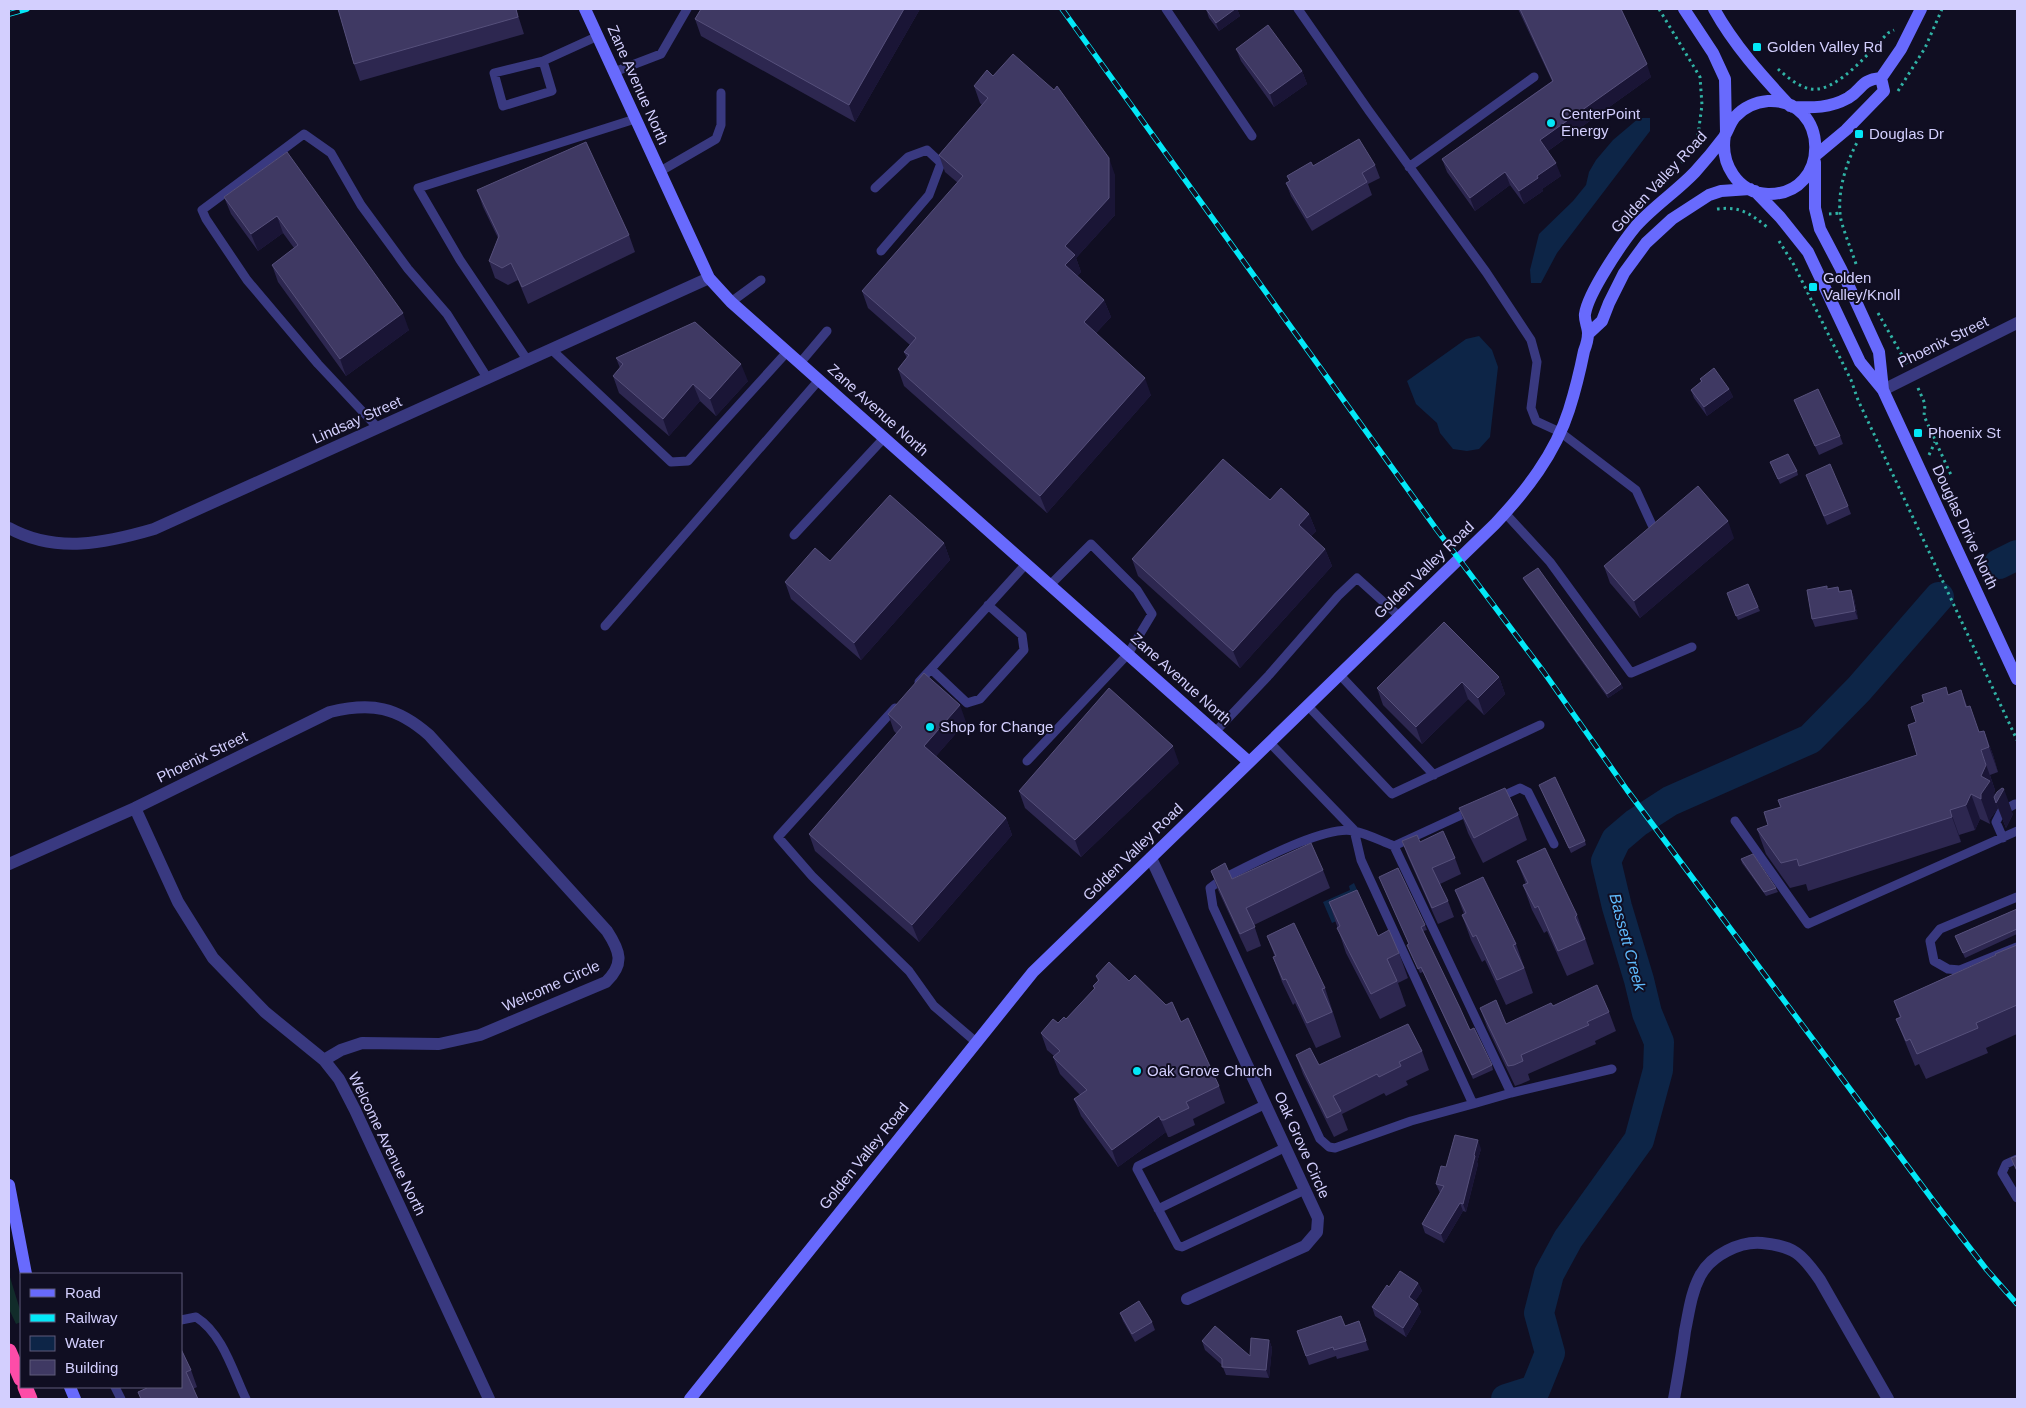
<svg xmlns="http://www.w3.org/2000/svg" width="2026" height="1408" font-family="Helvetica,sans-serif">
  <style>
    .green { fill: #112c2a }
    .water { fill: #0d2547 }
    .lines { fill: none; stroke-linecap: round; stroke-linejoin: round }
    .river { stroke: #0d2547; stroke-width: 30 }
    .path { stroke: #30b2a5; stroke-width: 3; stroke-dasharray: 2.5 4; stroke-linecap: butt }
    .lane { stroke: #393980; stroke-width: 9 }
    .street { stroke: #393980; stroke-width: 12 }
    .secondary { stroke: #686afd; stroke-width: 12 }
    .highway { stroke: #fd4ca8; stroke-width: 15 }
    .rail-casing { stroke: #03e8f7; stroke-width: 5.5 }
    .rail { stroke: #100e22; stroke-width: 4; stroke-dasharray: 11; stroke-linecap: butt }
    .wall { fill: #2d2750 }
    .shaded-wall { fill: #1a1536 }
    .building { fill: #3f3963; stroke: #56507b }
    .poi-dot { fill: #03e8f7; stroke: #100e22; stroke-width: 2 }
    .labels { text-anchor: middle; stroke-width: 4; stroke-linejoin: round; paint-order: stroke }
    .poi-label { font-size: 15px; fill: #d3cffe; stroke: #100e22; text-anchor: start }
    .street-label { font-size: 15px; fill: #d3cffe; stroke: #100e22 }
    .water-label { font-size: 16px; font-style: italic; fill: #5fbafd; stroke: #100e22 }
  </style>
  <rect width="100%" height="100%" fill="#100e22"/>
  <path class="green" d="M9,1274l12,39v9l-5,2 -7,-15z"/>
  <path class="water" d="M1639,118h11v13l-93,122 -16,30h-10l-1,-13 9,-36 34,-33 13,-16 3,-13 7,-12 17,-20z
    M1479,336l13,14 6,17 -8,70 -11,12 -12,2 -14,-2 -13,-16 -3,-10 -21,-19 -9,-23 59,-42z
    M1354,883l11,25 -33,15 -9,-21 27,-12 -1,-4z"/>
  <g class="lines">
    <path class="river" d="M1999,564l18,-9
      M1506,1399l29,-9 15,-37 -11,-40 10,-39 19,-35 71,-99 19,-70 1,-28 -12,-29 -8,-33 -22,-73 -11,-46 10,-21 20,-17 34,-22 140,-62 49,-50 80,-92"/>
    <path class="path" d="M1659,9l41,68 2,28 -4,30 -9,16 -8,9 4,4
      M1778,69c9,8 21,18 33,20 26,4 60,-39 77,-56l6,-3
      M1898,91l27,-43 17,-39
      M1717,209c22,-3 33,4 50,18
      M1829,214l12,-1
      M1779,241l15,24 57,115 7,20 159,340
      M1856,264c-5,-15 -11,-29 -15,-44 -5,-25 5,-58 17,-79
      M1878,313l29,51
      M1918,388l7,16 -1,12 27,59
      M1929,455l6,-13"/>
    <path class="lane" d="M1166,9l86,127
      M1298,9l71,102 117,161 45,68 6,22 -6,46 5,13 24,11 76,58 16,35
      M543,61l-49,12 9,33 49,-15 -9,-30 55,-25
      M614,72l47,-18 26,-45
      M1409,167l125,-90
      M659,172l57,-33 5,-14v-32
      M875,188l33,-31 19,-7 14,13 -12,32 -48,56
      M731,302l30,-22
      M552,350l119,112 17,-1 99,-109
      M528,361l-68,-101 -42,-72 217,-69
      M800,363l27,-32
      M378,428l-60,-64 -71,-84 -41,-61 -4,-9 102,-76 27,19 30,52 47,64 39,45 41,65
      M1505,513l45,49 81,111 61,-26
      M794,535l90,-97
      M605,626l214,-246
      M931,669l36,34 13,-4 44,-49 -2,-15 -34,-30
      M1339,674l95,101
      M919,682l107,-118
      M1307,705l85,89 148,-69
      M895,708l-117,129 34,39 97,95 25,35 42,36
      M1215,732l54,-57 69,-79 19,-18 42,38
      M1269,742l85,88 7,30 112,244 38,-11 -117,-247c-13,-5 -26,-12 -40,-15 -28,-7 -103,34 -132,48l-12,9 3,19 107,232 9,8 6,1 76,-27 62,-17
      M1027,761l101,-107 24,-40 -15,-24 -46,-46 -41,41
      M1498,798l22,-10 8,4 26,52
      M1735,821l73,103 209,-93
      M2003,838l-7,-16 5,-10 14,-8h2
      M1394,846l76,-35
      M2017,897l-77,32 -10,12 4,20 14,8 12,1 57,-23
      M1511,1093l101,-24
      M1266,1104l-128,62 -1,3 41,77 4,1 123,-57
      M2017,1159l-11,5 -4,9 15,25
      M1158,1209l128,-62
      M181,1320l15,-3c27,17 37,55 50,82
      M115,1387l6,12"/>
    <path class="street" d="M1883,390l134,-67
      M9,528c47,26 97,15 145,1l555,-251
      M135,808l43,94 35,56 52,54 59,48 15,19 16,31 134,289
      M1151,858l167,360 -1,14 -12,14 -118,53
      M9,864l126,-56 195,-96c42,-10 67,-5 99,23l178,196c13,20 18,33 -1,51l-126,53 -41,9 -77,-1 -21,7 -17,10
      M1674,1399c4,-22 8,-45 11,-68 4,-19 6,-38 15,-55 11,-21 40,-35 62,-33 32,3 40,11 58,37l68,119"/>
    <path class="secondary" d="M585,9l124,269 22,24 518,460
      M1684,9l29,44 12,26 1,53
      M1714,9c20,36 47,66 76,97
      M1793,107c20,1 37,1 55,-9 15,-9 12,-18 33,-20
      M1816,155l30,-25 38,-39 -3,-13 20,-29 20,-40
      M1815,162v46l5,21 21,40 38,83 4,38
      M1755,191l25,26 28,35 52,110 23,28 134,289
      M1588,334l14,-13 7,-18 15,-30 22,-30 26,-24 37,-24 12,-4 29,-2
      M9,1185l17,89
      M70,1387l5,12
      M690,1399l343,-427 462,-448c31,-33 60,-70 74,-114 6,-19 11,-39 15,-59 2,-5 4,-12 4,-18 0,-6 -4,-13 -3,-19 3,-21 37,-71 51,-88 18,-20 41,-35 59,-54 10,-11 20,-23 29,-35 4,-6 6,-14 11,-20 9,-10 21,-15 33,-16 62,-3 64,94 0,93 -31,-1 -48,-31 -43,-59"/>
    <path class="highway" d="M9,1351l12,28
      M25,1387l5,12"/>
    <defs>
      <path id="rail" d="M1062,9l375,521 106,141 84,119 308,413 52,67 30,34
        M9,14l18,-5"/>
    </defs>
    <use href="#rail" class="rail-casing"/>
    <use href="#rail" class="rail"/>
  </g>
  <path class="wall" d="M338,9h178l8,25 -164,47 -6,-17z
    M701,9h219l-65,113 -154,-86 -6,-17z
    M1206,9h31l3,7 -21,15 -10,-13z
    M1518,9h103l30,68 -103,74 13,25 -19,13 1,2 -19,13 -14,-19 -35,26 -28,-39 -5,-13 110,-78z
    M1236,49l66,22 5,13 -33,23 -33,-46z
    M993,76l122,99v40l-39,43 5,14 -4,4 27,24 7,17 -15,16 55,62 -104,118 -143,-127 -6,-17 9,-11 -3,-6 6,-7 -42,-37 -6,-17 96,-108 -13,-11 -6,-17 43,-50 -2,-2 -6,-17z
    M287,152l122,178 -63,46 -68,-94 -6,-17 22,-17 -11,-15 -25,18 -27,-37 -7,-17z
    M1375,165l5,13 -12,6 4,11 -60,36 -21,-35 -5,-13 3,-2 -2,-5 26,-10z
    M477,190l152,45 6,17 -107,52 -10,-24 -10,5 -13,-7 -6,-17 9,-23 -15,-31z
    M616,358l132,23 -32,35 -16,-15 -31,35 -50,-43 -6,-17 7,-8z
    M1700,379l29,10 4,8 -26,19 -13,-18 -3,-8 10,-8z
    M1794,400l46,36 3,8 -24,11z
    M1770,462l27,9 1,4 -18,9z
    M1806,475l42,31 3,8 -24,11z
    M1270,500l39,14 7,17 -5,5 14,13 7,17 -92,102 -102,-92 -6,-17z
    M1734,538l-94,80 -30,-35 -6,-17z
    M944,543l6,17 -89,100 -70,-61 -6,-17 45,-21z
    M1523,578l98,106 2,4 -15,10 -83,-116z
    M1748,584l12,27 -22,9 -11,-27z
    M1838,587l2,5 11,-2 3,8 4,21 -43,8 -3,-8 16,-30z
    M1499,677l6,17 -21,21 -16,-16 -46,45 -39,-39 -6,-17z
    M1961,690l6,16 12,26 5,-1 9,24 5,17 -8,3 5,15 -1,3 1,2 18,19 -7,14 -8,-20 -8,11v5l-10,-5 -5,11 -16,5 2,7 -153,49 -2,-7 -16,4 -24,-34 -9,-25 11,-4 12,-18 -2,-7 139,-45 -1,-33 8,-20z
    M888,714l78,8 -30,34 70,62 6,17 -93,107 -104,-91 -6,-17 88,-100 -3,-3z
    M1179,763l-98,94 -56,-49 -6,-17z
    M1539,785l46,56 1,4 -15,8z
    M1459,808l59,7 9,25 -44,23 -15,-30z
    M1402,841l18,1 35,16 6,16 -21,10 8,17 6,16 -16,7 -30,-67z
    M1741,859l35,29 2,4 -12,4 -24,-33z
    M1517,861l60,54 17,49 -27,12 -20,-45 -3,2 -12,-23 -9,-25 3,-1z
    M1323,870l7,18 -76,37 7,21 -14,6 -29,-62 -7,-19 21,8z
    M1379,877l46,48 2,5 -4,1 47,99 22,35 1,5 -20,9 -50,-107 -3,1 -11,-24v-5z
    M1455,890l61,54 17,49 -27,12 -21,-45 -3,2 -11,-22 -9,-25 2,-1z
    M1329,902l49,34 21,17 9,25 -10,5 8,23 -26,13 -34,-66z
    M2017,909v25l-52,24 -10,-22z
    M1267,936l58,52 16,49 -25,11 -21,-45 -2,2 -11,-23 -9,-25h2z
    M2017,945v89l-31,14 2,5 -62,26 -7,-15 -4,2 -9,-22 -10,-25 4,-1 -6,-17z
    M1096,976l33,5 52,41 38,64 6,17 -32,16 2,6 -25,12h-2l-2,-5 -48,35 -37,-51 -7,-17 6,-4 -20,-21 -7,-17 1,-1 -7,-6 -6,-17 25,-14 28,-30 -1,-3 5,-4z
    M1553,1006l56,6 7,19 -21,10 1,3 -68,30 2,6 -9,4 -6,2 -28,-59 -7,-19 26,16z
    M1422,1051l7,19 -23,11 2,4 -22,11 -2,-3 -42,21 6,16 -14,7 -31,-63 -7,-19 23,10z
    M1481,1149l-4,13 1,2 -12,48 -3,-1 -19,32 -19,-10 -3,-9 18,-31 -4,-9 10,-17z
    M1418,1283l4,8 -7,10 6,11 -15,25 -31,-21 -3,-9 17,-20z
    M1120,1313l32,9 3,8 -20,12 -12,-21z
    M1359,1321l10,29 -32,9 -1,-3 -27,9 -12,-34 48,-5z
    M1269,1340l3,8 -3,30 -43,-3 -4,-10 -17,-15 -3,-9 48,15z
    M181,1349l10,21 6,17 -4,2 5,10h-57l-3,-7 7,-3 -1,-2h37z"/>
  <path class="shaded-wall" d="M904,9h16l-65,113 -6,-17z
    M1235,9h2l3,7 -21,15 -3,-8z
    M1647,64l4,13 -106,76 -5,-13z
    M1302,71l5,13 -33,23 -4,-13z
    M1109,158l6,17v40l-39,43 5,14 -9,10 -7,-17v-19z
    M1556,163l5,13 -19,13 1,2 -19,13 -5,-13 18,-15z
    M1505,172l5,13 -35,26 -5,-13z
    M277,216l6,17 -25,18 -7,-17z
    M1104,300l7,17 -21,22 -6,-17z
    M403,313l6,17 -63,46 -6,-17z
    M741,364l7,17 -32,35 -6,-17z
    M1145,378l6,17 -104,118 -7,-17z
    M693,384l7,17 -31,35 -6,-17z
    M1729,389l4,8 -26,19 -3,-9z
    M1309,514l7,17 -11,11 -6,-17z
    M1728,521l6,17 -94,80 -6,-17z
    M944,543l6,17 -89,100 -7,-17z
    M1325,549l7,17 -92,102 -7,-17z
    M1851,590l3,8 4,21 -3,-8z
    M1499,677l6,17 -21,21 -6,-17z
    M1462,682l6,17 -46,45 -6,-17z
    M1621,684l2,4 -15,10 -1,-4z
    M960,705l6,17 -36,41 -6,-17z
    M1984,731l9,24 5,17 -9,-25z
    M1173,746l6,17 -98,94 -6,-17z
    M1981,750l14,40 -1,3 3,9 7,-13 9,25 -7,14 -12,-31 4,11 -8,11v5l-9,-25z
    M1971,794l9,25 -5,11 -9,-25z
    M1950,810l9,25 2,7 -9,-25z
    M1006,818l6,17 -93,107 -7,-17z
    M1159,1116l7,16 -48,35 -6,-17z
    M1478,1140l3,9 -4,13 1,2 -12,48 -3,-8 11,-49z
    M1460,1203l3,8 -19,32 -3,-9z
    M1418,1283l4,8 -10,15 -3,-9z
    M1418,1304l3,8 -15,25 -3,-9z
    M1269,1340l3,8 -3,30 -3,-8z"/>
  <path class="building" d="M338,9h178l2,8 -164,47z
    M701,9h203l-55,96 -154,-86z
    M1206,9h29l-19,14z
    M1520,9h101l26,55 -107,76 16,23 -19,13 1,2 -19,13 -14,-19 -35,26 -28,-39 111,-78z
    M1268,25l34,46 -32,23 -34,-45z
    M1013,54l41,36 3,-4 52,72v40l-44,48 10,9 -10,10 39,35 -20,22 61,56 -105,118 -142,-127 11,-14 -5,-3 12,-14 -54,-47 101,-115 -24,-21 49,-57 -14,-12 13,-16 6,6z
    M1359,139l16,26 -13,8 5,9 -60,36 -21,-35 4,-2 -3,-5 24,-14 2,4z
    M586,142l43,93 -107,52 -11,-24 -9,5 -13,-7 10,-25 -22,-46z
    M287,152l116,161 -63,46 -68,-94 26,-20 -21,-29 -26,18 -27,-37z
    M695,322l46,42 -31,35 -17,-15 -30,35 -50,-43 10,-12 -7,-6z
    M1714,368l15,21 -25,18 -13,-17 11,-9 -2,-2z
    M1818,389l22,47 -25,10 -21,-46z
    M1788,454l9,17 -19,8 -8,-17z
    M1223,459l47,41 11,-12 28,26 -10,11 26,24 -92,102 -101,-92z
    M1830,464l18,42 -24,10 -18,-41z
    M1698,486l30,35 -94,80 -30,-35z
    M890,495l54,48 -90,100 -69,-61 30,-34 15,13z
    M1538,568l83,116 -14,10 -84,-116z
    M1748,584l10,23 -22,9 -9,-23z
    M1827,586v3l11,-2 1,5 12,-2 4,21 -43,8 -5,-29z
    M1444,622l55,55 -21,21 -16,-16 -46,45 -39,-39z
    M924,673l36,32 -36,41 82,72 -94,107 -103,-91 93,-107 -14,-13z
    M1946,687l2,8 13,-5 5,17 4,-1 9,26 5,-1 5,16 -8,3 5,15 -5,11 9,5 -9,13v5l-10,-5 -5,11 -16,5 2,7 -153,49 -2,-7 -16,4 -24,-34 11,-4 -4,-13 17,-5 -3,-7 139,-45 -9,-30 8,-3 -5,-15 13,-5 -2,-7z
    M1109,688l64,58 -98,94 -56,-49z
    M1555,777l30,64 -16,7 -30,-63z
    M1505,788l13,27 -44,23 -15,-30z
    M2002,788l2,1 -8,14 -2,-6 3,-5z
    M1443,831l12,27 -23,10 16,33 -16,7 -30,-67 15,-6 3,7z
    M1311,843l12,27 -77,38 9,19 -15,7 -29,-63 14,-8 7,16z
    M1545,848l32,67 -2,2 10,22 -27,12 -20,-45 -3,2 -12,-23 5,-2 -11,-22z
    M1753,854l23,34 -12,4 -23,-33z
    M1398,868l27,57 -4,2 39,81 10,22 4,-2 18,37 -20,10 -51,-108 -3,2 -11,-24 2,-1 -30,-67z
    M1483,877l33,67 -3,1 11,23 -27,12 -21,-45 -3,2 -11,-22 4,-2 -11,-23z
    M1357,890l21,46 11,-6 10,23 -12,6 10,22 -26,13 -34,-66 3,-2 -11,-24z
    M2017,909v20l-54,24 -8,-17z
    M1294,923l31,65 -3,1 10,23 -25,11 -21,-44 -3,1 -10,-23 3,-1 -9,-20z
    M2017,945v60l-41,18 2,5 -61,26 -7,-15 -4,2 -10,-22 5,-2 -7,-16 102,-46 -1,-1z
    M1109,962l20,19 6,-6 31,30 6,-3 9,20 7,-4 31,68 -33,16 3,6 -25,12h-3l-2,-4 -47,34 -38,-51 13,-9 -34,-33 7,-6 -19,-18 12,-14 5,4 6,-6 2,2 29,-31 -2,-2 6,-6 -3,-4z
    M1597,985l12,27 -22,10 2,3 -68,30 2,6 -9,4 -6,1 -28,-58 16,-8 10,24 45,-21 2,3z
    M1408,1024l14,27 -23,11 2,4 -22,11 -2,-3 -44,22 8,15 -14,7 -31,-63 14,-7 9,17z
    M1455,1135l23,5 -4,15 1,1 -12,48 -3,-1 -19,31 -19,-10 22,-38 -8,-2 5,-18 5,1z
    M2017,1156v15l-6,-13z
    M1400,1271l18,12 -9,14 9,7 -15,24 -31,-21 15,-22 2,2z
    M1139,1301l13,21 -20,12 -12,-21z
    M1341,1316l4,10 14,-5 7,20 -32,9 -1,-3 -27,9 -9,-25z
    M1215,1326l35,30 1,-18 18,2 -3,30 -44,-3v-8l-20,-18z
    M181,1349l10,21 -5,2 12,27h-57l-3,-7 9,-4 -1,-1h35z"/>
  <g class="poi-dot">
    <rect x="1752" y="42" width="10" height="10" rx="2.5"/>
    <circle cx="1551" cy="123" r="5"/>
    <rect x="1854" y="129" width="10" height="10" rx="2.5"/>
    <rect x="1808" y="282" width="10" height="10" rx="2.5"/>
    <rect x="1913" y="428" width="10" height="10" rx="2.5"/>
    <circle cx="930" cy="727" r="5"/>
    <circle cx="1137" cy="1071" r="5"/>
  </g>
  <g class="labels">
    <g class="poi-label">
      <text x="1767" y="52">Golden Valley Rd</text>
      <text x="1561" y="119">CenterPoint<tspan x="1561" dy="17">Energy</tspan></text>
      <text x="1869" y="139">Douglas Dr</text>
      <text x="1823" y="283">Golden<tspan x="1823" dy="17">Valley/Knoll</tspan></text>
      <text x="1928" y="438">Phoenix St</text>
      <text x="940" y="732">Shop for Change</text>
      <text x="1147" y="1076">Oak Grove Church</text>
    </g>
    <g class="street-label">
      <text transform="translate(638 85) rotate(66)" y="5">Zane Avenue North</text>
      <text transform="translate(1659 182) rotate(-47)" y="5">Golden Valley Road</text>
      <text transform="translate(1943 342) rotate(-26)" y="5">Phoenix Street</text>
      <text transform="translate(878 410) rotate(42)" y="5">Zane Avenue North</text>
      <text transform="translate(357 420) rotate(-24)" y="5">Lindsay Street</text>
      <text transform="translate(1965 527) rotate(65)" y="5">Douglas Drive North</text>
      <text transform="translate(1424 570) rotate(-44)" y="5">Golden Valley Road</text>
      <text transform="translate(1181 679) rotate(42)" y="5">Zane Avenue North</text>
      <text transform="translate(202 757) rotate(-26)" y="5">Phoenix Street</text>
      <text transform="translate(1133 852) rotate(-44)" y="5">Golden Valley Road</text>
      <text transform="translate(551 986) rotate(-24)" y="5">Welcome Circle</text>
      <text transform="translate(387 1144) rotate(64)" y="5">Welcome Avenue North</text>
      <text transform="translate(1302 1145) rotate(66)" y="5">Oak Grove Circle</text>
      <text transform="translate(864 1156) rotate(-51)" y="5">Golden Valley Road</text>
    </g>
    <g class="water-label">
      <text transform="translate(1628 942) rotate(75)" y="6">Bassett Creek</text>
    </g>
  </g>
  <rect width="2026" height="1408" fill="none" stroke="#d3cffe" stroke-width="20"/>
  <rect x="20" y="1273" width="162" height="115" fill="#100e22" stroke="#5e5b7a"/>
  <rect x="30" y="1289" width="25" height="8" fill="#686afd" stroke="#5e5b7a"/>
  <text x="65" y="1298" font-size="15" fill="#d3cffe">Road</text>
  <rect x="30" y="1314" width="25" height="8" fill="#03e8f7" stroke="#5e5b7a"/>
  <text x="65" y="1323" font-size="15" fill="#d3cffe">Railway</text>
  <rect x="30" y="1336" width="25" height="15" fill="#0d2547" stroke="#5e5b7a"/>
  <text x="65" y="1348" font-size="15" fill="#d3cffe">Water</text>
  <rect x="30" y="1360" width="25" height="15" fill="#3f3963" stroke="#5e5b7a"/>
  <text x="65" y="1373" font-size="15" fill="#d3cffe">Building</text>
</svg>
